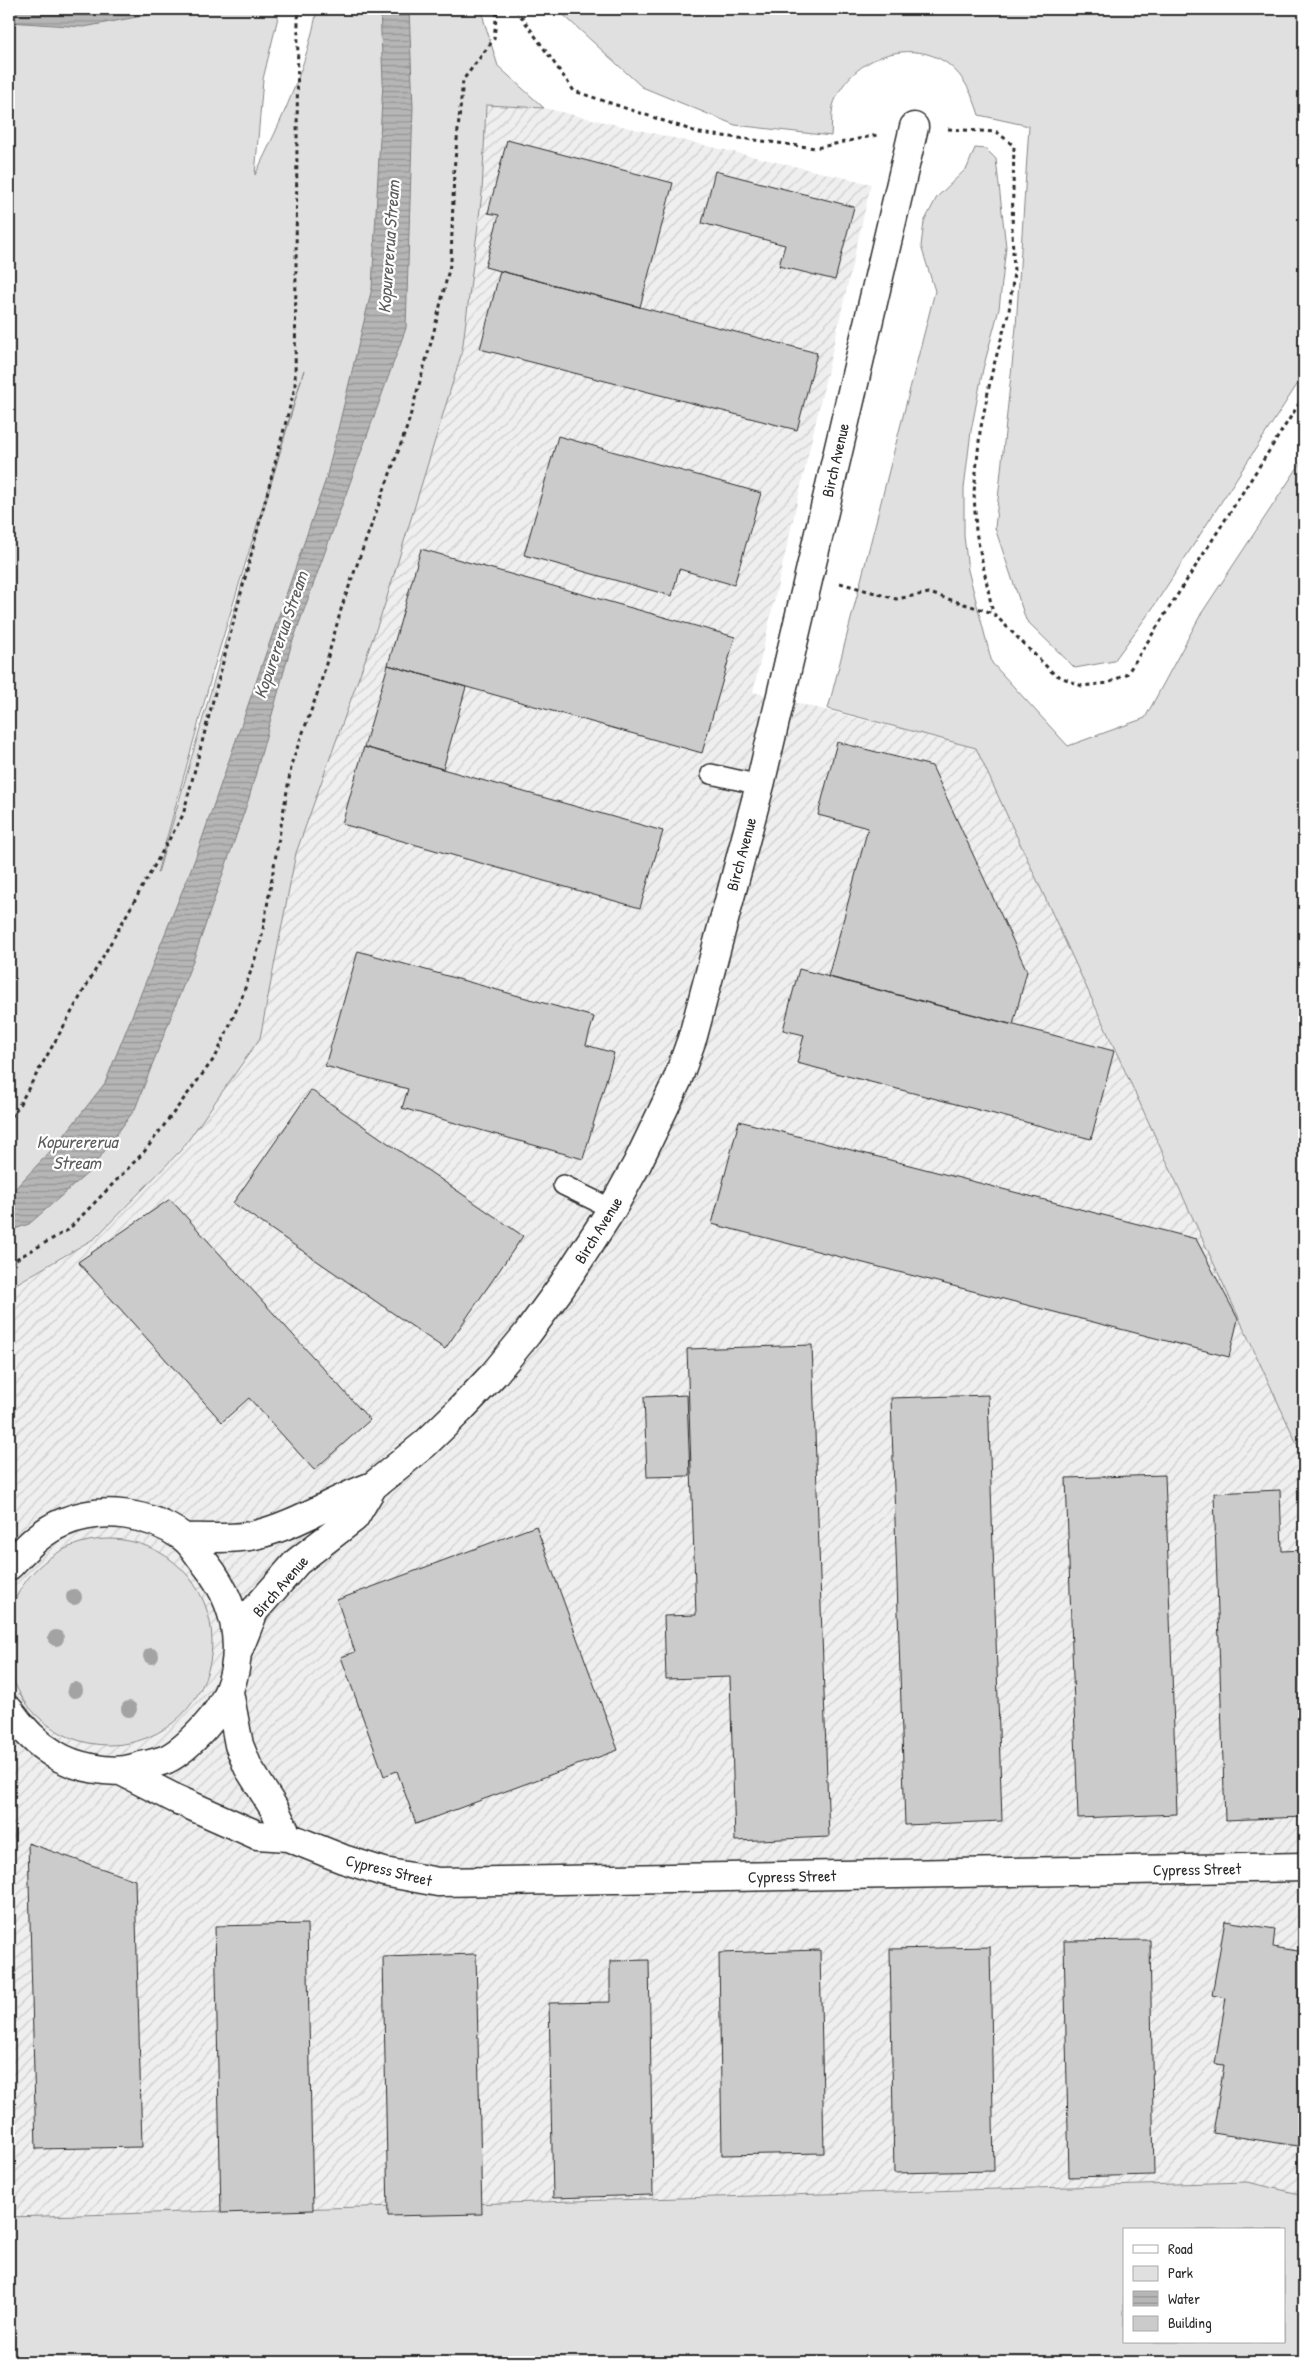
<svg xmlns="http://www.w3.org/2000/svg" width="1313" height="2371" font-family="'Patrick Hand',sans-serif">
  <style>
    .industrial { fill: url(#industrial-furrows) }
    .green { fill: #e0e0e0; stroke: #868686; fill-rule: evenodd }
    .water { fill: url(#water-rules); stroke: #7e7e7e }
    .building { fill: #cbcbcb; stroke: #2b2b2b }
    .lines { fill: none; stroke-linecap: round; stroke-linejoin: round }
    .service-casing { stroke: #2b2b2b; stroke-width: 22 }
    .minor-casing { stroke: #2b2b2b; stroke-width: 31 }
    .path { stroke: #2b2b2b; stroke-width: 3; stroke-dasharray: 4 4; stroke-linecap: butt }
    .service { stroke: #fff; stroke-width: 19 }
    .minor { stroke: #fff; stroke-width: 28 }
    .tree { fill: #a3a3a3 }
    .labels { text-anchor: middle; stroke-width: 4.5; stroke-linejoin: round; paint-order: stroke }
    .street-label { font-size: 16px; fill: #2b2b2b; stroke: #fff }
    .water-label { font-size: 18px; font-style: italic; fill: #5c5c5c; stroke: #fff }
  </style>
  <defs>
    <pattern id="industrial-furrows" width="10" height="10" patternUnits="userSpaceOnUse" patternTransform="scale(1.25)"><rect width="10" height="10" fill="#efefef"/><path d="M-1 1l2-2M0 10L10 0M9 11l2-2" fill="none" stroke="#cdcdcd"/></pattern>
    <pattern id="water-rules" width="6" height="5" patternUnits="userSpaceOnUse" patternTransform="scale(1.25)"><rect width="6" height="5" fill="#b6b6b6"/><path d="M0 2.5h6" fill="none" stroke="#949494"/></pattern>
  </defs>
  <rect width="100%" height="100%" fill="#fff"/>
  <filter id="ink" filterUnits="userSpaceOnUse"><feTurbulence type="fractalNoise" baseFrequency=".02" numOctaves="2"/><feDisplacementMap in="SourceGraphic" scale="10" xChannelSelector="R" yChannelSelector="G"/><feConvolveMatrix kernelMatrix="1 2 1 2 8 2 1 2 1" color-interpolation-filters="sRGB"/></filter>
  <g filter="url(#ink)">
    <path class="industrial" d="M486,104l58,4 327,76 -118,508 223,56 328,711v736l-57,-13 -1238,35v-928l86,-51 87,-89 78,-111 36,-185 88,-246 78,-255 20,-159z"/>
    <path class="green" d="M9,9h271l-17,70 -8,96c26,-54 52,-108 62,-166h165l2,12 14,45 46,42 -58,-3 -4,88 -20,159 -78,255 -88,246 -36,185 -78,111 -87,89 -86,50zM304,370l-146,503h-1l57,-206z
      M557,9h747v365l-152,235 -38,52 -39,7 -49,-48 -31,-92 21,-201 13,-201 -50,-11c-6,-19 -14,-38 -31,-51 -40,-29 -101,-4 -115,42 -2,9 -1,21 -2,30l-96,-11 -93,-38z
      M975,148l11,1 10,10 10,88 -7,62 -16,60 -12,62 -7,57v48l4,34 24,93 76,83 77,-28 56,-104 103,-156v1001l-328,-711 -148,-39 107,-418 -14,-45 3,-24 13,-25 30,-29z
      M6 1642a103 103 0 1 1 206 0a103 103 0 1 1-206 0Z
      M1247,2182l57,13v167h-1295v-145zM1124,2230h160v112h-160z"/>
    <path class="water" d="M9,9h170l-95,18 -75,-5z
      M380,9h29l4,98 -7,221 -115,318 -42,152 -55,160 -59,151 -45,62 -61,53 -20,7v-36l50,-53 46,-59 90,-224 131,-380 46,-191 11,-207z"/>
    <path class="building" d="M507,140l166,43 -33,124 -155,-40 14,-52 -11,-2z
      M715,171l139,36 -19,73 -56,-14 6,-21 -83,-22z
      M500,271l317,82 -20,77 -317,-81z
      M558,436l203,57 -27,92 -55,-16 -7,27 -148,-41z
      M421,549l314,88 -33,116 -314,-88z
      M388,665l78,22 -23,82 -79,-22z
      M837,742l95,24 95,205 -14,54 -185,-48 40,-149 -50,-13z
      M364,747l299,84 -23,77 -298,-84z
      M358,951l236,66 -8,28 28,8 -31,106 -181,-51 6,-19 -83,-23z
      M799,969l315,82 -23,88 -294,-76 7,-28 -21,-5z
      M311,1090l212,146 -78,113 -212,-146z
      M739,1121l457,118 42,80 -9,38 -517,-133z
      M170,1199l200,221 -56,50 -65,-72 -27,24 -144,-160z
      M812,1345l17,492 -94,4 -5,-164 -64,2 -2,-63 32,-1 -9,-266z
      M687,1395l3,81 -43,1 -3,-80z
      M988,1395l14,426 -97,4 -14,-427z
      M1165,1475l12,339 -99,4 -12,-340z
      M1280,1490l2,61 22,-1v267l-79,3 -11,-327z
      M536,1526l82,224 -202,74 -19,-53 -13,5 -43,-119 14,-5 -18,-52z
      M28,1843l107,37 7,267 -106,2z
      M1225,1921l50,8 -2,18 31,5v195l-91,-14 11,-68 -9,-1 11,-66 -14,-3z
      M307,1924l6,286 -92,3 -6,-287z
      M1150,1940l4,235 -85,2 -5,-236z
      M990,1947l4,224 -100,2 -4,-224z
      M820,1950l4,203 -102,2 -3,-202z
      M476,1954l6,260 -94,2 -5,-259z
      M649,1960l4,235 -100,3 -4,-195 61,-1v-41z"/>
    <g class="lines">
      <defs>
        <path id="service" d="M711,774l49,11
          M563,1185l49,24"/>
        <path id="minor" d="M185,1538c21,-1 50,2 70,-3 42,-10 78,-35 118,-49
          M9,1566c16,-17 32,-35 55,-44 39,-16 86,-9 119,15 9,6 15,18 22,26 40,50 45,115 0,164 -11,12 -24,25 -38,32 -10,4 -22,6 -33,9 -22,7 -60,-1 -80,-14 -18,-11 -33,-27 -45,-44
          M238,1651l16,-40 43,-49 57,-44 19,-32 52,-42 35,-34 34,-36 33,-40 35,-48 50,-77 25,-45 40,-83 16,-45 67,-251 154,-658
          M123,1772l53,27 81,36 31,2 -13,-27 -27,-43 -9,-22 -10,-53
          M288,1837l55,22 41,13 54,10 866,-15"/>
      </defs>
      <use href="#service" class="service-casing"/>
      <use href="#minor" class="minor-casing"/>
      <path class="path" d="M516,9l58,82 126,42 116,15 61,-13
        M948,129l49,3 17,14 -2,86 2,40 -5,39 -17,61 -12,60 -6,60 2,40 17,81
        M840,583l56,16 33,-6 64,20 61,61 28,12 26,-3 19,-9 177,-278
        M9,1116l5,-2 169,-299 112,-428 3,-369 2,-9
        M9,1263l59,-33 76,-78 72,-96 26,-59 19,-56 31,-179 27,-73 23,-83 65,-179 25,-88 19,-78 3,-91 9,-90 31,-41 3,-30"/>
      <use href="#service" class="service"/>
      <use href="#minor" class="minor"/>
    </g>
    <g class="tree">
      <circle cx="74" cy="1597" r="8"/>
      <circle cx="56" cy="1638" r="8"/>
      <circle cx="151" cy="1656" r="8"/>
      <circle cx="75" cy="1690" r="8"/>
      <circle cx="129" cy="1709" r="8"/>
    </g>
  </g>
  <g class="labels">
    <g class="street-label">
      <text transform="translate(835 460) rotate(-77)" y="6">Birch Avenue</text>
      <text transform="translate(741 854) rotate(-75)" y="6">Birch Avenue</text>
      <text transform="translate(598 1230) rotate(-58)" y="6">Birch Avenue</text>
      <text transform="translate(280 1586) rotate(-49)" y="6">Birch Avenue</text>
      <text transform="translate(1197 1869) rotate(-1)" y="6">Cypress Street</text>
      <text transform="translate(389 1870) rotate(14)" y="6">Cypress Street</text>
      <text transform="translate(792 1876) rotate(-1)" y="6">Cypress Street</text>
    </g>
    <g class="water-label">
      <text transform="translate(389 247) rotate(-86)" y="6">Kopurererua Stream</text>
      <text transform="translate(281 635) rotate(-71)" y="6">Kopurererua Stream</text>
      <text x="77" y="1148">Kopurererua<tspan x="77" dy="21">Stream</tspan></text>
    </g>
  </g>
  <rect width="1313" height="2371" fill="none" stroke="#fff" stroke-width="30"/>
  <rect x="15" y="15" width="1283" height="2341" fill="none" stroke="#2b2b2b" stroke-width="2" filter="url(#ink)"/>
  <rect x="1123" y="2228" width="162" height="115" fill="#ffffff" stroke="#aaaaaa"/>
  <rect x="1133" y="2245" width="25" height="8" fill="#ffffff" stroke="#aaaaaa"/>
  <text x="1168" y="2254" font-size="15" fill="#2b2b2b">Road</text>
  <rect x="1133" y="2266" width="25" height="15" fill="#e0e0e0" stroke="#aaaaaa"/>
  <text x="1168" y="2278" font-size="15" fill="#2b2b2b">Park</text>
  <rect x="1133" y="2291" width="25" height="15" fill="url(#water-rules)" stroke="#aaaaaa"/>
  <text x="1168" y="2304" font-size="15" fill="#2b2b2b">Water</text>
  <rect x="1133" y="2316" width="25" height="15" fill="#cbcbcb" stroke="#aaaaaa"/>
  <text x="1168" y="2328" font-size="15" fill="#2b2b2b">Building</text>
</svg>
